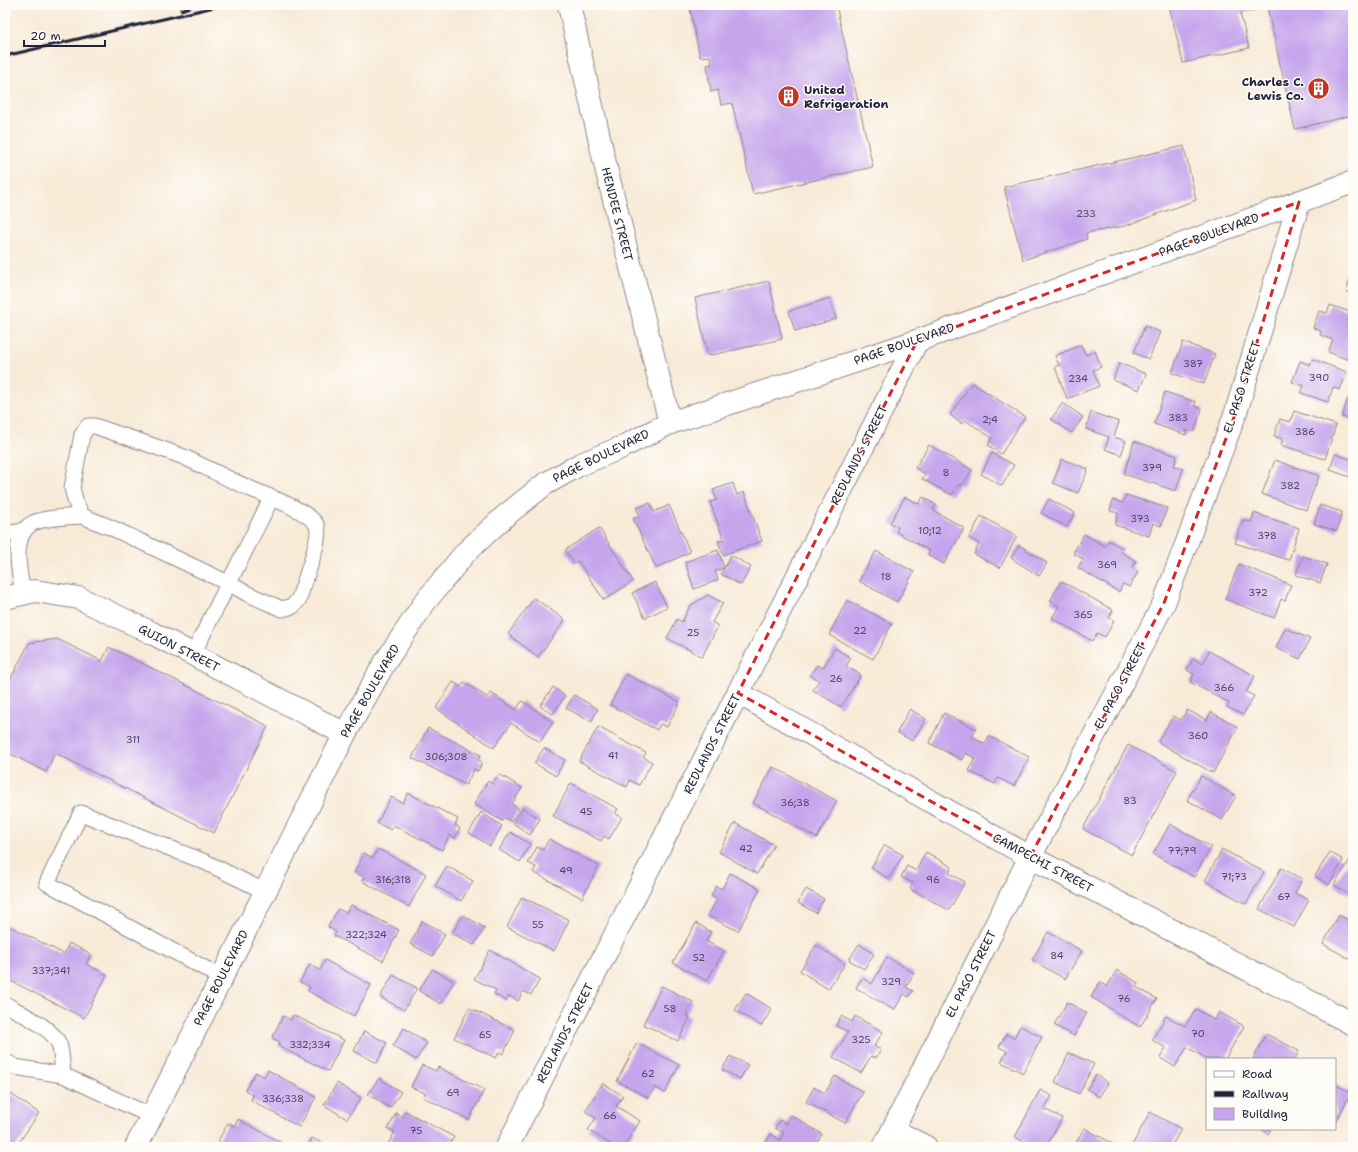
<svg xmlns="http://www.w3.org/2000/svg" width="1358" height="1152" font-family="'Shantell Sans',sans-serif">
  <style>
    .building { fill: #c6a5ec }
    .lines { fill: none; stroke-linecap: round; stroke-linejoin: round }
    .lane-casing { stroke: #8d8689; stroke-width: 17 }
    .street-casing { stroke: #8d8689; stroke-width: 24 }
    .secondary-casing { stroke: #8d8689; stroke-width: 24 }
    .lane { stroke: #fff; stroke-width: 15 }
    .street { stroke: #fff; stroke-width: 22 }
    .secondary { stroke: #fff; stroke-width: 22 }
    .rail { stroke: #22223b; stroke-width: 3 }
    .marked { fill: none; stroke: #d62828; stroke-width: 3; stroke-dasharray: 8 5; stroke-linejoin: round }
    .labels { text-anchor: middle; stroke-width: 3; stroke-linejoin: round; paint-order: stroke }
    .number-label { font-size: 10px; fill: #4b4367 }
    .poi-label { font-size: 12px; font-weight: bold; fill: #22223b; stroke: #fdfcf7; text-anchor: end }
    .street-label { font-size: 12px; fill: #22223b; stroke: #fdfcf7 }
  </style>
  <rect width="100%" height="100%" fill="#fdfcf7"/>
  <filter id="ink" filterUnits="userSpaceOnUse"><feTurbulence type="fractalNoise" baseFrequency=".025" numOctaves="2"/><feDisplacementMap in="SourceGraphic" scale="8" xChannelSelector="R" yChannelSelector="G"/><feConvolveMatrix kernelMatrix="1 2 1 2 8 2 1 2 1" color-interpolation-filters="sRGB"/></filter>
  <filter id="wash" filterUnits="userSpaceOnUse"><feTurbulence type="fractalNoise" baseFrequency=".012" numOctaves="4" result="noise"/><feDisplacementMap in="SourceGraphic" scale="16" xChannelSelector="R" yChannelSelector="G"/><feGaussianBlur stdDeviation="0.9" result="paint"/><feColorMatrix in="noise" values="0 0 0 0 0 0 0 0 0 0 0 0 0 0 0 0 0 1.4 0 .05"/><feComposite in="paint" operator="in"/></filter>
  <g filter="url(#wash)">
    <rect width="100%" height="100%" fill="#f8ead7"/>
    <g id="blocks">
      <path class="building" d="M700,5h136l37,162 -120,27 -21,-91 -11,2 -3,-15 -7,2 -4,-27 5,-1 -2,-8 -10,1 -10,-48 10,-3z
        M1169,5h179l5,22v88l-58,14 -28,-122 -27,6 9,35 -66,15z
        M1184,146l12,54 -71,26 -39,7 1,6 -64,21 -19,-73z
        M1353,267v27l-7,-2z
        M769,281l13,58 -74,17 -13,-58z
        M830,298l6,21 -41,12 -6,-20z
        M1330,305l23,8v45l-1,3 -24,-9 5,-12 -13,-5 1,-4 -8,-3 6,-17 8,2z
        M1145,326l15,6 -11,27 -15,-6z
        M1183,342l32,12 -11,30 -32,-11z
        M1081,345l5,10 9,-4 6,16 -8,3 6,16 -32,13 -12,-32 4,-2 -4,-9z
        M1312,359l35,13 -7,18 -7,-3 -5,15 -27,-9 3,-7 -12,-4 8,-21 10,4z
        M1119,363l27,11 -7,16 -26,-10z
        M972,383l53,34 -24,37 -13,-9 4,-7 -27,-18 -3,4 -12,-9z
        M1165,392l31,10 -2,4 8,3 -8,23 -7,-2 -1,5 -32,-11z
        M1348,398l5,1v21l-11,-3z
        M1063,403l20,14 -11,16 -21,-14z
        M1294,411l42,14 -11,34 -44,-14 2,-6 -9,-3 6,-17 10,3z
        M1091,412l28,10 -5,15 12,4 -5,14 -16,-6 4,-12 -23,-8z
        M1134,441l43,15 -3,10 9,3 -7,22 -52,-17z
        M929,445l43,25 -10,16 -3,-2 -7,11 -30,-16 3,-5 -10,-6z
        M992,453l22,12 -12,21 -21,-12z
        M1335,454l18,6v10l-3,7 -20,-7z
        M1062,459l26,10 -10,24 -25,-10z
        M1275,460l44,16 -13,34 -44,-16z
        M733,483l4,12 7,-3 18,49 -39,14 -5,-14 6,-1 -14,-38 7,-2 -4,-10z
        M1126,495l41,13 -6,18 -8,-3 -4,13 -34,-11 3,-12 -8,-2 3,-11 10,3z
        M905,497l14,7 4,-7 13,8 -3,5 31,18 -20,36 -16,-9 2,-4 -34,-19 2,-5 -8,-4z
        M1049,499l26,14 -8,14 -26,-14z
        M650,503l4,9 15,-7 21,47 -34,16 -23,-49 7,-3 -4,-8z
        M1320,505l22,7 -5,19 -23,-7z
        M1254,513l45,15 -10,32 -54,-17 8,-23 8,2z
        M981,516l36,20 -17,32 -26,-14 5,-10 -10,-6z
        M599,528l34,53 -29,19 -26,-39 -4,3 -9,-14z
        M1084,534l21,12 3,-6 16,9 -3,3 15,9 -4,7 6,4 -9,15 -6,-3 -4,8 -41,-24 5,-9 -10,-6z
        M1019,545l28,18 -8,13 -28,-18z
        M718,550l6,18 -9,3 3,9 -24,9 -9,-27z
        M876,551l38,21 -17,30 -38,-21z
        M731,555l20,12 -10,18 -20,-11z
        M1303,556l24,8 -7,19 -24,-8z
        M1239,564l52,21 -6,16 -4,-2 -7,19 -49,-19z
        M1061,581l52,29 -4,8 5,3 -9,16 -8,-4 -5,8 -40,-23 7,-12 -9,-5z
        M655,582l12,25 -22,11 -13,-25z
        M708,595l15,8 -11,19 6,4 -16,31 -35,-19 10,-19 5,3 8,-16z
        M534,598l31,22 -27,37 -30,-23z
        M847,600l45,24 -19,35 -44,-24z
        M1285,628l25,11 -10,20 -24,-11z
        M57,639l45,22 7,-14 159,79 -54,107 -159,-80 -9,19 -41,-21v-61l24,-47z
        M835,648l16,10 -5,8 15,9 -20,32 -28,-17 6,-10 -9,-5 7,-10 6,3z
        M1209,651l46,25 -9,16 8,4 -11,19 -16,-8 2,-4 -39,-21 4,-8 -7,-4 6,-11 10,5z
        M626,674l54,28 -13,25 -7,-3 -3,6 -47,-25z
        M453,682l8,5 3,-5 23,15 4,-4 25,17 6,-9 31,21 -13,20 -29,-19 -17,25 -58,-40z
        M553,687l12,9 -12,18 -13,-8z
        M574,695l24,14 -7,13 -25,-14z
        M910,709l16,10 -14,22 -15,-9z
        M1187,710l20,10 4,-8 27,15 -25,46 -55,-31 15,-26 8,4z
        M944,713l32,16 -4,8 13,7 4,-8 40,21 -15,29 -16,-8 -3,6 -26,-13 6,-13 -10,-5 -3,7 -33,-17z
        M598,727l48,26 -3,4 9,5 -13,23 -9,-5 -3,7 -48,-26z
        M428,728l53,27 -3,5 4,2 -4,9 -4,-2 -8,16 -54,-27z
        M1128,745l49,26 -45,84 -49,-26z
        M544,748l21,12 -9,16 -22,-13z
        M773,767l64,34 -20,37 -64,-35z
        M499,774l23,14 -10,16 7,5 -8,13 -6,-4 -3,3 -28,-17 14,-23 4,3z
        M1201,776l35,20 -14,24 -35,-20z
        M571,783l47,26 -3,5 7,3 -13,22 -5,-3 -3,5 -48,-25z
        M408,793l50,26 -3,6 5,3 -5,10 -5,-3 -8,15 -49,-25 -2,5 -14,-7 14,-26 12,6z
        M523,808l17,11 -10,16 -17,-12z
        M481,812l21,14 -12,20 -21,-13z
        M735,823l39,22 -17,29 -38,-22z
        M1170,824l41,23 -17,30 -41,-23z
        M510,832l20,12 -10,18 -21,-12z
        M549,839l50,27 -17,32 -49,-26 3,-5 -8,-4 9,-16 6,3z
        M885,845l18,10 -14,24 -18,-11z
        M378,849l48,25 -17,33 -47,-26 2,-4 -10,-5 10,-19 9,5z
        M1222,849l42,23 -18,32 -41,-23z
        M926,852l26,15 -3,6 16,9 -16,28 -39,-21 3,-6 -12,-6 6,-11 9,5z
        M1330,852l13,8 -14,25 -14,-9z
        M1351,858l2,1v38l-19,-12z
        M447,866l26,15 -12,20 -26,-15z
        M1281,868l21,11 -7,14 14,7 -15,27 -35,-18z
        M730,873l30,16 -22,42 -30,-15 9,-17 -6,-3 5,-10 6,3z
        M806,889l18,10 -8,14 -18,-10z
        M522,897l47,23 -15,31 -47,-24z
        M351,905l48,25 -16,31 -49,-25 2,-4 -8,-5 10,-18 8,4z
        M463,915l22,13 -11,17 -22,-12z
        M1339,915l14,8v38l-30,-17z
        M422,921l23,13 -12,22 -23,-12z
        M696,923l15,9 -5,9 18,10 -17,30 -34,-18z
        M5,924l59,30 5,-11 22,11 -5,10 21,11 -23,43 -79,-40z
        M1048,932l34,19 -17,28 -33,-19z
        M859,944l15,10 -10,15 -15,-9z
        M816,945l29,19 -17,25 -28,-18z
        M490,950l50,29 -9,16 -8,-4 -5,10 -9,-5 -3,5 -12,-7 2,-4 -22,-11z
        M887,957l27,16 -8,14 7,4 -4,6 -5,-3 -10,16 -38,-22 6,-10 10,6z
        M325,960l46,25 -17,31 -46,-25 2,-4 -10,-5 10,-18 10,6z
        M432,969l22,12 -13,23 -22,-13z
        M1117,970l21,13 -2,4 21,12 -17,28 -49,-30 9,-15 7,5z
        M393,975l24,13 -13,22 -24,-13z
        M662,986l31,16 -7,13 4,2 -12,24 -35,-17z
        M746,993l26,16 -11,17 -26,-16z
        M1067,1002l20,11 -13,23 -20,-11z
        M469,1008l46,22 -12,24 -4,-2 -3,6 -42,-20z
        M1196,1009l18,11 5,-8 25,14 -19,33h-18l-20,-12 -12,20 -15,-9 6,-10 -14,-8 14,-24 19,10z
        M293,1015l51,25 -16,31 -50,-25 2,-4 -8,-4 11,-22 8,4z
        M841,1016l11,6 3,-6 28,16 -9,14 7,4 -5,8 -5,-2 -10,17 -28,-16 15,-25 -12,-6z
        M1020,1026l22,11 -19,36 -22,-11 6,-11 -8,-4 7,-13 8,4z
        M404,1028l23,15 -11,17 -23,-14z
        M364,1031l23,12 -10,20 -23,-12z
        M1266,1034l33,17 -4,8h-42z
        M637,1043l42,22 -14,28 -10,-6 -6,11 -32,-17z
        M1069,1053l25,11 -15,30 -24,-12z
        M730,1056l18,9 -8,14 -18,-9z
        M422,1065l14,6 2,-4 46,23 -15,30 -46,-23 2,-4 -14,-6z
        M268,1070l48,27 -17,30 -48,-27 2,-5 -8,-5 11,-18 8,5z
        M1096,1075l12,8 -9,14 -12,-8z
        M835,1076l28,16 -18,31 -39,-21 8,-15 11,6z
        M379,1078l22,14 -11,16 -22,-14z
        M337,1083l24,15 -14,21 -23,-14z
        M603,1083l20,13 -7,10 24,15 -17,26h-8l-27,-17 8,-12 -11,-7z
        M1335,1084l16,9 -16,30z
        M5,1090l34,23 -23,34h-11z
        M1040,1090l12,6 -8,13 18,9 -16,29h-13l-18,-10z
        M405,1111l49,26 -6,10h-54l-6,-3 7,-12 -7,-3 8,-16 6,4z
        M1150,1112l31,17 -10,18h-40z
        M791,1115l31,19 -8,13h-46l-4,-2 7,-11 9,6 4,-7 -9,-5 5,-8 6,4z
        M238,1119l51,28h-61l-10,-6 10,-18 7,3z
        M1084,1128l35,19h-45z
        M1261,1129h10l-3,5z
        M312,1138l17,9h-21z"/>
    </g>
  </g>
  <g filter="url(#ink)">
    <use href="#blocks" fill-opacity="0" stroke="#8d8689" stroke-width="1"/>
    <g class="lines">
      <defs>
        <path id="lane" d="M88,426h7c30,11 61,20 91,32 21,10 42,21 63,30 15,7 62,23 68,38 5,12 -14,58 -18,73l-6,7 -11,3 -34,-15 -20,-11 -116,-55 -30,-12 -6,-13 -4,-15 10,-53z
          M5,534l19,-3
          M23,594c-3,-20 -13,-56 8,-70 12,-7 37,-7 51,-8
          M193,654l79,-157
          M221,977l-174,-94 34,-70 124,49 59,29
          M5,1004c15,9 48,24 54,40 3,9 3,21 4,31
          M5,1061l10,6 48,8 88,41"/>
        <path id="street" d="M569,5l37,163 64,255
          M5,598l30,-7 44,7 71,34 195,102
          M738,693l292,164 323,167
          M893,1130l33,17
          M507,1147l410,-806
          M884,1147l146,-290 134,-254 72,-191 63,-210"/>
        <path id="secondary" d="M136,1147l209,-413 39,-70 41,-62 41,-50 39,-36 40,-32 34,-19 41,-17 50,-25 247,-82 436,-159"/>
      </defs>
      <use href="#lane" class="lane-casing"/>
      <use href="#street" class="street-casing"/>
      <use href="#secondary" class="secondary-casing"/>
      <use href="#lane" class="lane"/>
      <use href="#street" class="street"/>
      <use href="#secondary" class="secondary"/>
      <path class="rail" d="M181,10l14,-5
        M5,56l218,-51"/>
    </g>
  </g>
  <path class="marked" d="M1299,202l-63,210 -72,191 -134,254 -292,-164 179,-352z"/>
  <defs>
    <symbol id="building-disc" viewBox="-11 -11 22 22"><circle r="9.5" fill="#c8321e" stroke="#fdfcf7"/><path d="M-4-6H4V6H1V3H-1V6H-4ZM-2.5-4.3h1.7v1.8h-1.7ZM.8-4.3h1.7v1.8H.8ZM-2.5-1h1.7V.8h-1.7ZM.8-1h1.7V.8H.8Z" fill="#fff"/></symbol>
  </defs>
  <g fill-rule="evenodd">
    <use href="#building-disc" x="1306" y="76" width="25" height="25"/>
    <use href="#building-disc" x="776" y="84" width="25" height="25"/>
  </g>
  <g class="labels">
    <g class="number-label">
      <text x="1086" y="217">233</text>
      <text x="1193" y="367">387</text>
      <text x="1319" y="381">390</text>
      <text x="1078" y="382">234</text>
      <text x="1178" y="421">383</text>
      <text x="990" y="423">2;4</text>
      <text x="1305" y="435">386</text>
      <text x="1152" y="471">379</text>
      <text x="946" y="476">8</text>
      <text x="1290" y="489">382</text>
      <text x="1140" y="522">373</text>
      <text x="930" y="534">10;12</text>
      <text x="1267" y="539">378</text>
      <text x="1107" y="568">369</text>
      <text x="886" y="580">18</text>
      <text x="1258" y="596">372</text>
      <text x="1083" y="618">365</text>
      <text x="860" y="634">22</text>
      <text x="693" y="636">25</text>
      <text x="836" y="682">26</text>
      <text x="1224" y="691">366</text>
      <text x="1198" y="739">360</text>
      <text x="133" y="743">311</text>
      <text x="613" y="759">41</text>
      <text x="446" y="760">306;308</text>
      <text x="1130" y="804">83</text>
      <text x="795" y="806">36;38</text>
      <text x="586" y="815">45</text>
      <text x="746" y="852">42</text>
      <text x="1182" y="854">77;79</text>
      <text x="566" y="874">49</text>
      <text x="1234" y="880">71;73</text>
      <text x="393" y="883">316;318</text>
      <text x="933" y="883">96</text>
      <text x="1284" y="900">67</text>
      <text x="538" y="928">55</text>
      <text x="366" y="938">322;324</text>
      <text x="1057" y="959">84</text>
      <text x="699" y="961">52</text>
      <text x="51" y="974">337;341</text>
      <text x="891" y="985">329</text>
      <text x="1124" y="1002">76</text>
      <text x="670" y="1012">58</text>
      <text x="1198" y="1037">70</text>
      <text x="485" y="1038">65</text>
      <text x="861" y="1043">325</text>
      <text x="310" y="1048">332;334</text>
      <text x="648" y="1077">62</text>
      <text x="453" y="1096">69</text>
      <text x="283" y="1102">336;338</text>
      <text x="610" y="1119">66</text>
      <text x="416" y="1134">75</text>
    </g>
    <g class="poi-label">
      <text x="1304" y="86">Charles C.<tspan x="1304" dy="14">Lewis Co.</tspan></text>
      <text x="804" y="94" text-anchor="start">United<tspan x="804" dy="14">Refrigeration</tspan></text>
    </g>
    <g class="street-label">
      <text transform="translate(617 214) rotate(76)" y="4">HENDEE STREET</text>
      <text transform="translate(1209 235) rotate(-20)" y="4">PAGE BOULEVARD</text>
      <text transform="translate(904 344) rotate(-19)" y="4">PAGE BOULEVARD</text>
      <text transform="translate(1242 387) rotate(-72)" y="4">EL PASO STREET</text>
      <text transform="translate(859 455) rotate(-63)" y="4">REDLANDS STREET</text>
      <text transform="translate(601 456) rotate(-26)" y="4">PAGE BOULEVARD</text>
      <text transform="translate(179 648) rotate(27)" y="4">GUION STREET</text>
      <text transform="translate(1120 686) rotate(-62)" y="4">EL PASO STREET</text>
      <text transform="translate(370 691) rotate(-60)" y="4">PAGE BOULEVARD</text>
      <text transform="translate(712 744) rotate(-63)" y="4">REDLANDS STREET</text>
      <text transform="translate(1043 863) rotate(28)" y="4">CAMPECHI STREET</text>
      <text transform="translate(971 974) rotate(-63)" y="4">EL PASO STREET</text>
      <text transform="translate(221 978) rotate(-63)" y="4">PAGE BOULEVARD</text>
      <text transform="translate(565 1033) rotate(-63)" y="4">REDLANDS STREET</text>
    </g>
  </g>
  <rect width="1358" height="1152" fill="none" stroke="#fdfcf7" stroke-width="20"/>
  <rect x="1206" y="1058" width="130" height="72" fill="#fdfcf7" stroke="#a5a5ac"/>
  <rect x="1214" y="1071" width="20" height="6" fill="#ffffff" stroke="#a5a5ac"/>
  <text x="1242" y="1078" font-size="12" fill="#22223b">Road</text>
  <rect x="1214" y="1091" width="20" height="6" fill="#22223b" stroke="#a5a5ac"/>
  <text x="1242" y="1098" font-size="12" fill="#22223b">Railway</text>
  <rect x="1214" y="1108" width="20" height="12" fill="#c6a5ec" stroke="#a5a5ac"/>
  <text x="1242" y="1118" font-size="12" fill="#22223b">Building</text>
  <path d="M24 40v6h81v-6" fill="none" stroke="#22223b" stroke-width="2"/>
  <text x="30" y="40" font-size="12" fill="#22223b" stroke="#fdfcf7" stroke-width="3" paint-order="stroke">20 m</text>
</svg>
